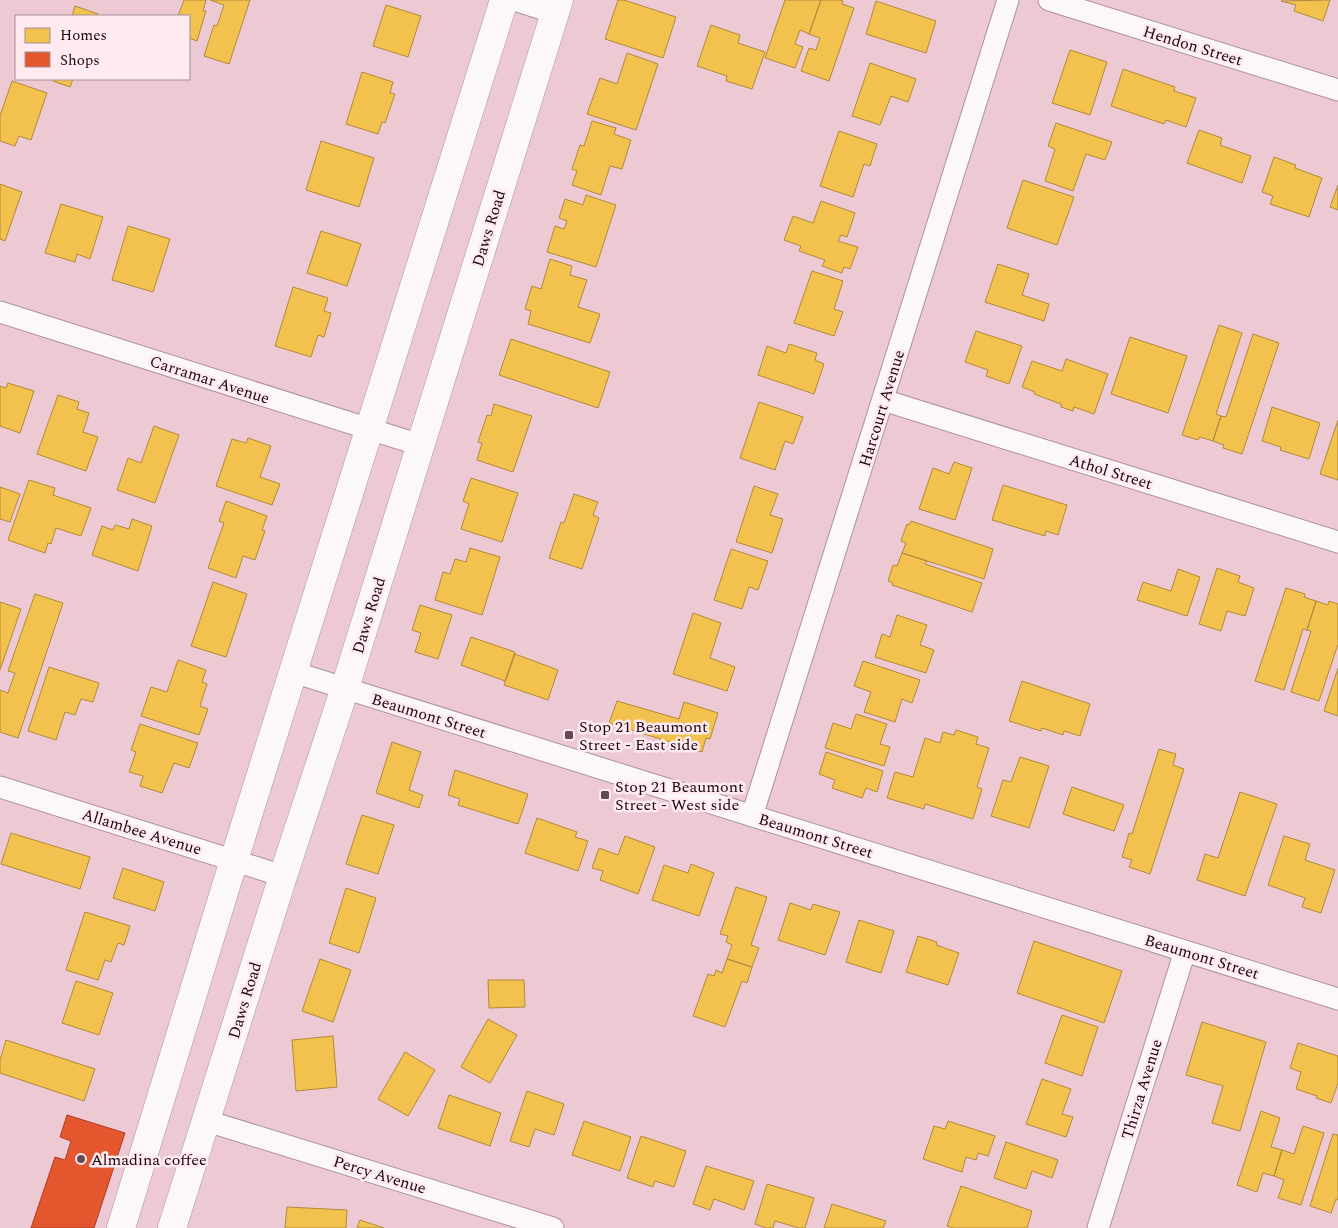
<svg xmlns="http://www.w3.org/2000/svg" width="1338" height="1228" font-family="Spectral,serif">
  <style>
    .homes { fill: #f2c14e; stroke: #b2893a }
    .shops { fill: #e4572e; stroke: #a83f24 }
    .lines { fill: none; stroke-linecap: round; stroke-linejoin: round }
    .minor-casing { stroke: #ad929a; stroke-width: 23 }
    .secondary-casing { stroke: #ad929a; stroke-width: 29 }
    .minor { stroke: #fcf7f8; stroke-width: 21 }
    .secondary { stroke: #fcf7f8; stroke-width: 28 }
    .poi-dot { fill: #644b52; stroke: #ffeaf0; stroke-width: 2 }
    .labels { text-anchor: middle; stroke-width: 5; stroke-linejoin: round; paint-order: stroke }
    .street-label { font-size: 16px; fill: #1b060d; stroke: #ffeaf0 }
    .poi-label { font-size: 16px; fill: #1b060d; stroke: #ffeaf0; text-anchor: start }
  </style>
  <rect width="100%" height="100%" fill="#edcad3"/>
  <path class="homes" d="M184,0h22l-3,11h3l-9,30 -8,-3v-22h-11z
    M210,0h40l-21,64 -25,-8 10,-31 3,1 7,-21z
    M618,0h6l52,17 -13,41 -58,-19z
    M785,0h36l-12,34 -9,-4 -5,14 8,3 -8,21 -30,-10z
    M821,0h19l3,1 -1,3 12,4 -25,73 -28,-10 8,-23 7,2 4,-12 -11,-4z
    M1330,0l-7,21 -29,-10 2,-6 -15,-4z
    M876,1l60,20 -10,32 -60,-19z
    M386,5l35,11 -13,41 -35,-11z
    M75,6l23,8 -1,2h-25z
    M711,25l29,10 -2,8 27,9 -13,37 -26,-8 1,-5 -30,-10z
    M1070,50l37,12 -17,53 -38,-12z
    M627,53l31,11 -22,66 -49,-16 13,-36 17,6z
    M870,63l46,16 -8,23 -17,-6 -11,29 -28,-9z
    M1123,69l52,18 -1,4 22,7 -10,29 -20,-7 -2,4 -53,-18z
    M362,72l31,10 -3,11 5,1 -10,29 -3,-1 -4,12 -32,-10z
    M53,79h20l-3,8 -17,-6z
    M12,81l35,12 -16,47 -12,-4 -4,10 -15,-5v-25z
    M592,121l24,7 -2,6 17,6 -9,29 -12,-3 -9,29 -29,-10 5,-14 -5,-2 8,-24 4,1z
    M1056,123l56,19 -7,18 -19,-6 -13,37 -28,-10 10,-32 -7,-3z
    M1199,130l23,8 -2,7 31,11 -9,27 -55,-20z
    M839,131l38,13 -7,22 -6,-2 -11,33 -33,-11z
    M321,141l53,17 -15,49 -53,-17z
    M1274,157l22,8 -1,3 27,10 -13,39 -39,-13 3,-8 -11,-4z
    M1023,180l51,17 -17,48 -50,-17z
    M0,184l22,8 -17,49 -5,-2z
    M1338,185v25l-8,-3z
    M586,195l30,10 -20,62 -49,-15 8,-26 9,3 3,-8 -8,-3 6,-19 18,6z
    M821,201l34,12 -8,24 -6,-2 -3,6 20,6 -8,22 -6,-2 -2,6 -20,-7 3,-6 -26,-9 2,-5 -17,-6 9,-24 20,7z
    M61,204l42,13 -13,42 -13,-5 -2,8 -30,-9z
    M128,226l42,13 -17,53 -41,-12z
    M321,231l40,13 -14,42 -40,-13z
    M550,259l22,7 -2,9 17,5 -9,27 22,7 -10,29 -62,-19 3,-13 -6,-2 7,-23 9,3z
    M998,264l31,10 -7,21 27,9 -5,17 -59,-19z
    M812,271l31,10 -9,28 9,3 -9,24 -40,-13z
    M293,287l35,11 -4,13 7,2 -7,24 -6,-2 -7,22 -36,-11z
    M1219,325l23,8 -26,81 5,2 -8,25 -13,-4 -2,3 -16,-5z
    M976,331l46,15 -13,38 -23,-8 2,-6 -23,-8z
    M1253,334l26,9 -37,111 -19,-6 1,-3 -11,-4 8,-25 5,1z
    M1130,337l57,19 -19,57 -57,-19z
    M511,339l99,33 -12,36 -99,-33z
    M789,344l28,9 -2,7 9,4 -10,30 -56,-19 9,-29 19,7z
    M1066,359l42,15 -14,40 -20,-7 -1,4 -12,-4v-3l-27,-10 1,-2 -13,-5 10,-26 30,10z
    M8,383l26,8 -14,42 -20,-7v-40l6,2z
    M58,395l21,7 -2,7 12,4 -6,19 15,5 -12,34 -49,-17z
    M759,402l44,15 -10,27 -8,-3 -10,29 -35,-12z
    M494,404l38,12 -19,56 -36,-12 5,-17 -4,-1 9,-27 4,1z
    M1272,407l48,16 -11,36 -29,-9 1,-3 -19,-6z
    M1338,420v60l-18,-6z
    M154,426l25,9 -24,68 -38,-13 11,-32 13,5z
    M248,438l23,8 -11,31 20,7 -8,21 -56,-19 16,-47 14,4z
    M954,462l18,6 -17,52 -36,-11 14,-41 16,6z
    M471,478l47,15 -16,49 -41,-13 8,-25 -6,-3z
    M29,480l26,8 -2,7 38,13 -10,28 -25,-8 -5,16 -3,-1 -3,10 -37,-13z
    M1003,485l64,20 -9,30 -12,-4 -1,5 -53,-16z
    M754,486l24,8 -8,21 13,4 -11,34 -36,-11z
    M0,487l20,7 -10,28 -10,-3z
    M574,494l24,8 -5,13 6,3 -17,51 -33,-11 12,-36 3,1z
    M226,501l41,15 -5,14 3,1 -10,29 -12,-4 -7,22 -28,-10 16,-45 -5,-2z
    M132,519l20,7 -14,45 -46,-16 10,-29 11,4 2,-5 14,4z
    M911,521l82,28 -9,30 -82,-26 4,-10 -5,-2 6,-17 2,1z
    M470,548l30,9 -18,58 -47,-15 8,-28 7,2 5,-15 11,3z
    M731,549l37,12 -10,29 -9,-3 -7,22 -28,-9z
    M902,553l25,8 -2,3 57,19 -10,29 -80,-27 1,-2 -5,-2 5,-16 4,1z
    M1217,568l23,8 -2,6 16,6 -9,28 -18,-5 -6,20 -22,-7z
    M1178,569l22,8 -13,39 -50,-16 6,-18 28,9z
    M213,582l34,12 -21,63 -35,-11z
    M1286,588l19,6 -1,3 12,4 -9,29 -4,-1 -19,61 -29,-9z
    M35,594l28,9 -45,135 -18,-6v-42l8,3 7,-20 -7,-2z
    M1316,601l12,4 1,-4 9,3v40l-19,57 -28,-9 20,-61 -4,-1z
    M0,602l21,7 -21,61z
    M420,605l32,10 -14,44 -23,-7 6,-19 -9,-3z
    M693,613l28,10 -11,35 25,9 -8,24 -54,-17z
    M897,615l30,10 -7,20 14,5 -8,23 -51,-16 7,-23 8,3z
    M471,637l44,15 -10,29 -44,-16z
    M515,654l43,16 -10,30 -44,-15z
    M178,660l28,10 -4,12 5,2 -7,22 8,3 -9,26 -58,-19 10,-29 16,5z
    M863,661l57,19 -8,23 -10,-4 -7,23 -31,-10 7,-20 -17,-6z
    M49,667l50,16 -6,19 -12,-3 -6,16 -10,-3 -9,28 -28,-9z
    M1338,668v48l-14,-5z
    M1022,681l68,23 -10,32 -16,-5 -1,4 -21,-7 -1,3 -32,-10z
    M617,701l62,18 5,-17 34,11 -8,26 -4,-1 -4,14 -93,-29z
    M856,714l31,10 -7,20 10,3 -6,19 -59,-18 8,-25 18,6z
    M140,724l58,19 -9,25 -15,-5 -12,30 -22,-7 3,-10 -14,-4 7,-20 -5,-2z
    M956,730l22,7 -2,7 13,4 -12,39 5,2 -9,30 -48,-15 -1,5 -37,-11 8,-26 18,5 12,-39 15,5 3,-11 11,3z
    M392,742l29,10 -12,38 14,5 -4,13 -43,-15z
    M1159,749l17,5 -3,11 11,4 -34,105 -21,-7 3,-7 -10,-3 7,-24 3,1z
    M826,752l57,19 -6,21 -11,-4 -4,10 -30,-10 3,-8 -16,-6z
    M1020,757l29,9 -20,62 -38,-12 12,-36 8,2z
    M455,770l73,24 -10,30 -60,-19 2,-6 -12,-4z
    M1072,787l52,18 -10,26 -51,-17z
    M1240,792l37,12 -32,92 -48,-16 8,-26 13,4z
    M362,815l32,10 -16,49 -32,-10z
    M537,818l40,14 -2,5 13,4 -10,30 -53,-18z
    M11,833l79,24 -10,32 -79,-25z
    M625,836l30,11 -17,47 -38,-14 3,-9 -11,-3 7,-20 19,7z
    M1284,836l26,8 -5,16 30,10 -14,43 -19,-6 3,-9 -37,-13z
    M691,864l23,9 -15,43 -47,-16 12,-35 24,8z
    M123,868l41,14 -9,29 -42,-13z
    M736,887l31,10 -16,48 8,3 -7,19 -25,-8 5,-14 -6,-3 2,-6 -8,-2z
    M346,888l30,10 -17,55 -30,-10z
    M790,903l21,7 2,-6 27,8 -15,43 -47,-15z
    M85,912l45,14 -6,19 -6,-2 -7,19 -6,-2 -7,20 -32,-10z
    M859,920l35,11 -13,42 -35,-11z
    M918,936l19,6 -1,3 23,8 -11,32 -42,-13z
    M1034,941l88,30 -18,52 -87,-30z
    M320,959l31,11 -18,52 -31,-11z
    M727,959l25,8 -5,16 -5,-2 -17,46 -32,-11 15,-42 6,2 2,-6 6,3z
    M488,980h36l1,27 -36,1z
    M76,981l37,12 -14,42 -37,-12z
    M1062,1015l36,12 -16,49 -37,-13z
    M488,1019l29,16 -27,48 -29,-16z
    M1202,1022l64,20 -26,89 -28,-8 11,-37 -37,-11z
    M333,1036l4,51 -41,4 -4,-51z
    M6,1040l89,29 -11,32 -84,-28v-13z
    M1298,1043l40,13v27l-7,20 -15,-5 1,-2 -21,-7 5,-17 -11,-4z
    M405,1052l30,18 -27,46 -30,-17z
    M1042,1079l29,10 -9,25 11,3 -7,20 -40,-13z
    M527,1091l37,13 -10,31 -19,-6 -6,18 -19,-6z
    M449,1095l52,18 -11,33 -52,-18z
    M1261,1111l19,7 -9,29 11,3 -8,26 -11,-3 -6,19 -20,-7z
    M584,1121l47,16 -11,34 -48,-16z
    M948,1121l47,15 -7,20 -10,-3 -2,7 -10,-3 -4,15 -39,-13 11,-33 11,3z
    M1303,1126l21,7 -23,72 -23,-7 6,-18 -10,-4 8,-26 12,4z
    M1333,1134l5,1v65l-2,-1 -5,14 -21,-7z
    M641,1136l45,15 -12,36 -19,-6 -2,6 -26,-9z
    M1006,1142l52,18 -6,18 -20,-7 -6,18 -32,-11z
    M706,1166l48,15 -10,29 -30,-11 -4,11 -17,-6z
    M767,1184l47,14 -9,30h-6l-24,-7 -2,7h-7l-11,-4z
    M961,1186l71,25 -5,17h-74l-6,-2z
    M832,1204l54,17 -3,7h-59z
    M287,1207l60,3 -1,18h-61z
    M360,1220l24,8h-27z"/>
  <path class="shops" d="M67,1115l58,18 -31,95h-63l24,-71 10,3 6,-19 -11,-4z"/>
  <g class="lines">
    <defs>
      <path id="minor" d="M514,0l41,13
        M1049,0l289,90
        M0,312l420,133
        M883,400l455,142
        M293,672l1045,327
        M0,787l283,89
        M752,816l256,-816
        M207,1121l346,107
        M1098,1228l87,-277"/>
      <path id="secondary" d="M121,1228l113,-368 270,-860
        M172,1228l111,-352 62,-188 214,-688"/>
    </defs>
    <use href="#minor" class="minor-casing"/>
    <use href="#secondary" class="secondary-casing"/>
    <use href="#minor" class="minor"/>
    <use href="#secondary" class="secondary"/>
  </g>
  <g class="poi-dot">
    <rect x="564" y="730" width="10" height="10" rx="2.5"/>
    <rect x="600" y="790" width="10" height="10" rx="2.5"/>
    <circle cx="81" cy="1159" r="5"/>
  </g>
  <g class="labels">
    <g class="street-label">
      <text transform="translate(1193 45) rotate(17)" y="6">Hendon Street</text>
      <text transform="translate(488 228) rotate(-73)" y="6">Daws Road</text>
      <text transform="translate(210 379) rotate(18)" y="6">Carramar Avenue</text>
      <text transform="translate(881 408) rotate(-73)" y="6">Harcourt Avenue</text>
      <text transform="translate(1111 471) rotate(17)" y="6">Athol Street</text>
      <text transform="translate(368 615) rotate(-73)" y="6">Daws Road</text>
      <text transform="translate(429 715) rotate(17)" y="6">Beaumont Street</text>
      <text transform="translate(142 831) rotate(17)" y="6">Allambee Avenue</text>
      <text transform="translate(816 835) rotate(17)" y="6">Beaumont Street</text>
      <text transform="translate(1202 956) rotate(17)" y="6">Beaumont Street</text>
      <text transform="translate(244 1000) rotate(-73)" y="6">Daws Road</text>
      <text transform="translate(1141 1089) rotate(-73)" y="6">Thirza Avenue</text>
      <text transform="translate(380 1174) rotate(17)" y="6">Percy Avenue</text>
    </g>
    <g class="poi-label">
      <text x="579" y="732">Stop 21 Beaumont<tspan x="579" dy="18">Street - East side</tspan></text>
      <text x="615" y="792">Stop 21 Beaumont<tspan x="615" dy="18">Street - West side</tspan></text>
      <text x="91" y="1165">Almadina coffee</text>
    </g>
  </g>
  <rect x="15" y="15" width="175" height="65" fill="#ffeaf0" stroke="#a48f95"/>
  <rect x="25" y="28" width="25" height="15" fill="#f2c14e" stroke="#a48f95"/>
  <text x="60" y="40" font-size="15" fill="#1b060d">Homes</text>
  <rect x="25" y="52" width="25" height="15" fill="#e4572e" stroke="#a48f95"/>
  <text x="60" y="65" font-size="15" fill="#1b060d">Shops</text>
</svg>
